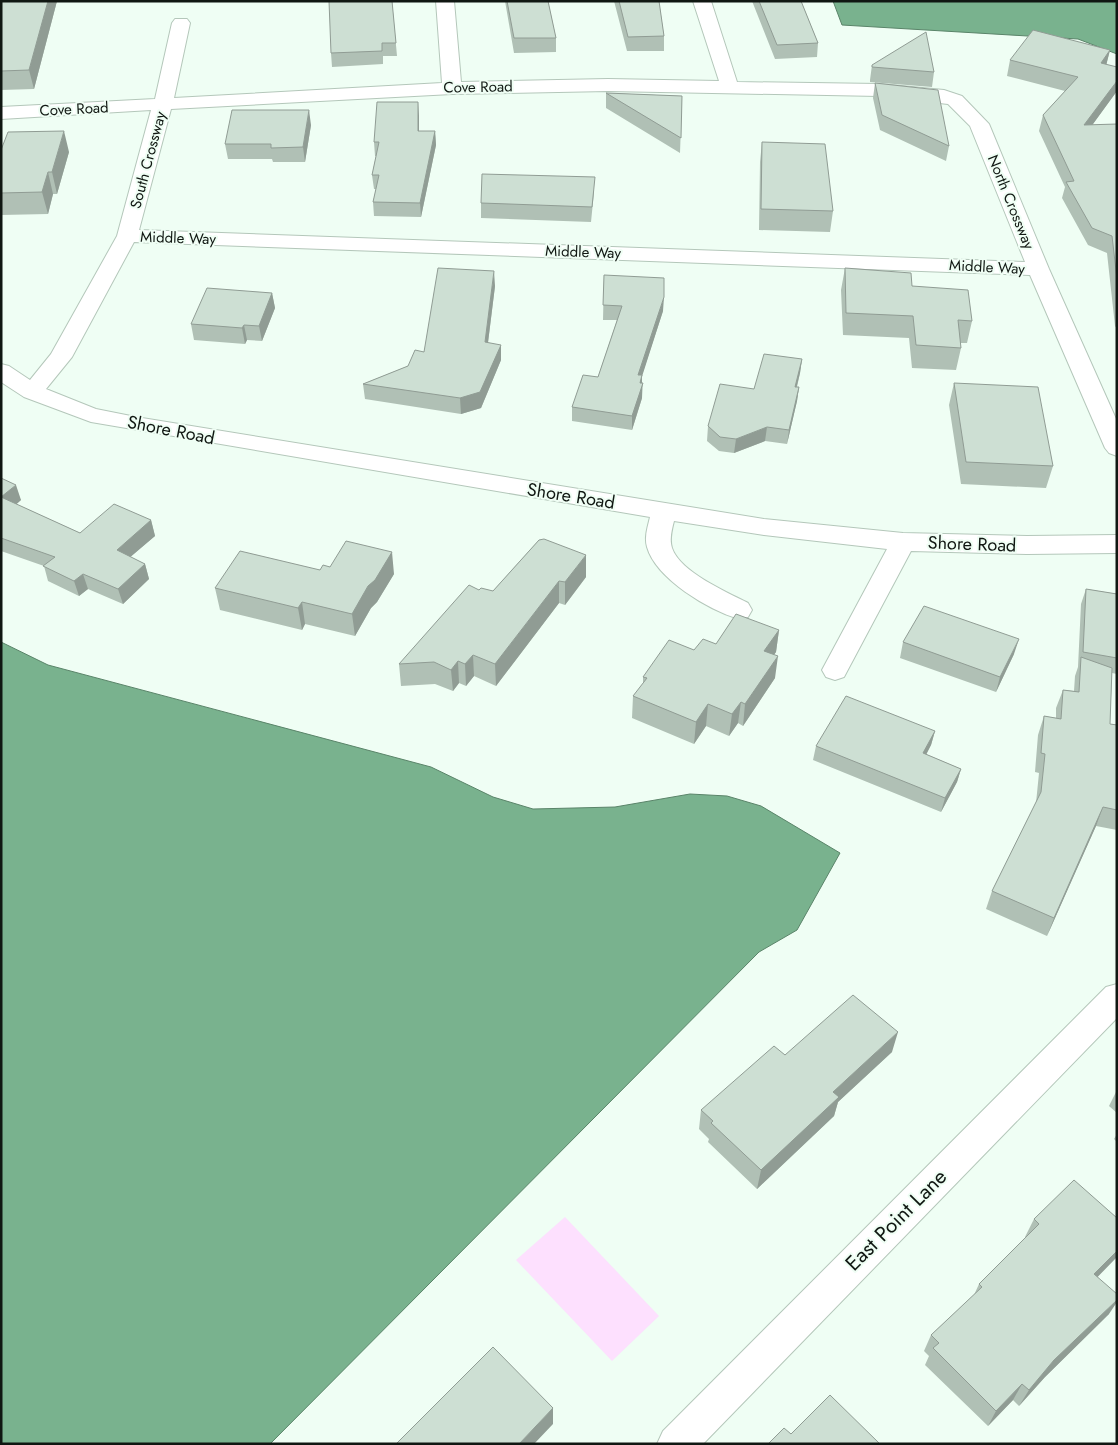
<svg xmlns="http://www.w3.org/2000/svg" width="1118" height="1445" font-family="Jost,sans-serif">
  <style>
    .green { fill: #fde0fe }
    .water { fill: #79b28e; stroke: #5a8469 }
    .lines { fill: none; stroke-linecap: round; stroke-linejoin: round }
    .minor-casing { stroke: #b4c7ba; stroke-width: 2 }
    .minor { fill: #fff; fill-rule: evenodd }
    .wall { fill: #b0c0b5 }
    .shaded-wall { fill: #909c94 }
    .building { fill: #cddfd3; stroke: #909c94 }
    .labels { text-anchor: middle; stroke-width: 4; stroke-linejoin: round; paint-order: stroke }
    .far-street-label { font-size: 15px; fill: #101712; stroke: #effef4 }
    .street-label { font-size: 18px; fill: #101712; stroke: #effef4 }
    .near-street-label { font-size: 21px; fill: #101712; stroke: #effef4 }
  </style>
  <rect width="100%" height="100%" fill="#effef4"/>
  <path class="green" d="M565,1217l94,99 -47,45 -96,-101z"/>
  <path class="water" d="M833,1h284v53l-39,-15 -236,-14z
    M1,642l47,23 383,102 62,30 40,12 82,-2 75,-13 37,2 34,10 79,47 -43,77 -38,22 -489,492h-269z"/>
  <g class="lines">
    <defs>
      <path id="minor" d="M436,1h18l7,81 147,-3 111,2 -26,-80h18l26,81 142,2 65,6 18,6 27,28 60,145 68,152v35l-8,-3 -4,-5 -75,-173 -896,-33 -62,115 -26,32 50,20 40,8 628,102 139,14 124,3 90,-1v18l-90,1 -116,-3 -67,126 -9,3 -9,-3 -4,-7 65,-121 -123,-14 -90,-14c-2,8 -5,18 -2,27 8,24 55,44 76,55l4,7 -4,7 -9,2c-30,-9 -83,-40 -92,-72 -3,-10 1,-21 3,-30l-559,-95 -67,-25 -23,-15v-18l8,2 21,14 21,-26 66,-118 34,-126 -150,9v-12l154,-8 17,-76 3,-4h12l3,4 -16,75 268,-15zM608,91l271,5 69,8 22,22 55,136 -886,-32 32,-121 281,-15z
        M1117,984v34l-414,426h-46l6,-13 443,-444z"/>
    </defs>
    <use href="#minor" class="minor-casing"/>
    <use href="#minor" class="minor"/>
  </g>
  <path class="wall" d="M1,1h56l-23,88 -33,1z
    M392,1l5,55h-14v8l-51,3 -1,-14z
    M505,1h43l8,37v14l-42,1z
    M614,1h45l5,35v15h-37z
    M752,1h49l17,42 -1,14 -42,2z
    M1110,50l-4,15 11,26 -25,34 25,-1v205l-2,-3 -8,-73 -19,-8 -26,-47 3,-11 -26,-56 4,-16 22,-24 -58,-15 3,-16z
    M872,65l62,7 -2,15 -62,-5v-2z
    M875,83l74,63 -3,15 -66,-31 -7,-32z
    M606,93l76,3 -2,57 -74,-45z
    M419,116v15h16l1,14 -15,72 -47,-1 -1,-14 3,-13h-2l-2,-14 4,-19h-1l-1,-14z
    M311,125l-6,37h-32l-1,-3h-44l-3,-15z
    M762,142l71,69 -3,21 -71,-2 1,-68z
    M1,150l68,2 -12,42h-4l-5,20 -47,1z
    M594,192l-3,30 -110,-4v-15z
    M845,268l127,53 -5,22h-7l1,5 -5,22 -44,-2 -3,-30 -66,-3 -2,-45z
    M604,275l59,36 -21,64v8h1l-1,15 -10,32 -60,-9v-14l26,-30 19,-57h-14z
    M495,286l-7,57 13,17 -20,48 -20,6 -96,-15 -2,-15 45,-18 16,-14z
    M272,293l3,15 -13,33 -15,-1 -2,4 -51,-4 -3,-16z
    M802,359l-2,14 -3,14h2l-2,14 -10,43 -22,-3 -31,12 -15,-2 -12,-10 1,-15 46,-37z
    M954,383l99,83 -7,22 -85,-4 -12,-79z
    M1,478l20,22 -5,4 64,29 71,-13 4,16 -25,21 15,7 4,15 -26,25 -35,-15 -9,7 -31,-15 -4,-15 -43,-15z
    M539,540l47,37 -21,28 -6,-2 -63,83 -22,-10 -8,10 -7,-3 -6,8 -18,-7 -34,2 -2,-22 80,-74 14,1z
    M330,567l64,7 -17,28 -6,6 -16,28 -50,-12 -3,6 -82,-20 -5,-22 105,-18z
    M1086,589l31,5v80l-5,-1 -2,51 7,1v105l-21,-4 -49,110 -61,-27 6,-18 44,-88 3,-30 -4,-1 3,-37 6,-19 12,2v-10l7,-18 11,1 1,-15 3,-9 3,-63z
    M779,630l-3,22 -2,2 1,24 -32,48 -5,-3 -9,13 -23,-10 -12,18 -62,-26 1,-22 10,-12v-7l51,-27 22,-6z
    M903,642l111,12 -18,38 -96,-34z
    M935,731l-4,14 -5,9 35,15 -4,13 -16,30 -128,-52 3,-14z
    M892,1052l-54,50 -4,14 -77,73 -49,-47 1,-3 -10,-10 2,-19 84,-55z
    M1117,1090v23l-8,-7z
    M1117,1134v8l-3,-3z
    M1034,1219l64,58 11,37 -64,63 -26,29 -6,-6 -25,26 -63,-61 4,-9 -5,-5 7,-16 43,-40 5,-11 47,-47h-1z"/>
  <path class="shaded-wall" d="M48,1h9l-23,88 -5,-19z
    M1110,50l-4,16 -5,-3z
    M1117,81v10l-37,51 4,-17z
    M418,102l1,14v29l-1,-14z
    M309,110l2,15 -6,37 -2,-15z
    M64,131l5,21 -12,42 -5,-22z
    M435,131l1,14 -15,72 -1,-14z
    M48,172l5,22 -5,20 -6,-22z
    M494,271l1,15 -9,72 -1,-16z
    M272,293l3,15 -13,33 -3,-15z
    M664,297l-1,14 -25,78v-14z
    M244,325l3,15 -2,4 -3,-16z
    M501,345v15l-20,48 -20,6 -1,-16z
    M802,359l-2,14 -7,28 2,-14z
    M642,375v23l-10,32v-14z
    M799,387l-2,14 -10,43 2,-14z
    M767,427l-2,14 -31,12 2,-14z
    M16,485l5,15 -14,13 -6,-16z
    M151,520l4,16 -34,29 -4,-15z
    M392,552l2,22 -17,28 -6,6 -16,28 -3,-22 16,-28z
    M586,555v22l-21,28v-23z
    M145,564l4,15 -26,25 -5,-15z
    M83,574l5,15 -9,7 -5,-15z
    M559,581v22l-63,83 -1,-22z
    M302,602l3,22 -3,6 -4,-22z
    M779,630l-3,22 -14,21 2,-22z
    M1019,639l-5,15 -18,38 4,-15z
    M473,655l1,21 -8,10 -1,-22z
    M778,656l-3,22 -32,48 2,-22z
    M458,661l1,22 -6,8 -2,-21z
    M741,702l-3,21 -9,13 3,-22z
    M708,704l-2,22 -12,18 2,-22z
    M935,731l-4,14 -11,22 3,-14z
    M961,769l-4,13 -16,30 4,-14z
    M1103,807l-7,19 -49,110 7,-18z
    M898,1032l-6,20 -54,50 -4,14 -77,73 4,-19 72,-78z
    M1117,1251v6l-33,34 10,-17z
    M1117,1300v2l-8,12 -64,63 -26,29 10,-16 25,-30z
    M1022,1384l-9,16 -25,26 8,-15z
    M553,1408v16l-19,20h-15z"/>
  <path class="building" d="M1,1h47l-19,69 -28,1z
    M329,1h63l4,42h-14v8l-51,2z
    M507,1h41l8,37h-42z
    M619,1h40l5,35 -36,1z
    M759,1h42l17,42 -41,2z
    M1033,30l77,20 -9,13 16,4v14l-33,44 33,-1v155l-5,-43 -20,-8 -26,-46 8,-1 -31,-66 35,-38 -68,-17z
    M926,32l8,40 -62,-5v-2z
    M875,83l63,7 11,56 -67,-31z
    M606,93l76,3 -1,42z
    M377,102h41v29h17l-15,72 -47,-1 6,-27h-7l7,-33h-5z
    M232,110h77l-6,37 -32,1v-4h-46z
    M64,131l-12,41h-4l-6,20 -41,1v-43l7,-18z
    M762,142l63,2 8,67 -72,-2z
    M482,174l113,3 -3,30 -111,-4z
    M438,268l56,3 -9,71 16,3 -21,47 -20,6 -97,-14 45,-18 7,-16 9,2z
    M845,268l66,5 1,13 56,4 4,31 -14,-1 3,28 -45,-3 -3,-29 -67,-3z
    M604,275l60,3v19l-26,78h4l-2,8h3l-11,33 -60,-9 11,-32 15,2 24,-71 -19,-1z
    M207,288l65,5 -13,33 -15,-1 -2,3 -51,-4z
    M764,354l38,5 -7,28h4l-10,43 -22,-3 -31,12 -16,-2 -12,-11 12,-42 34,5z
    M954,383l84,4 15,79 -87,-4z
    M1,478l15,7 -15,12 79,36 34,-29 37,16 -34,30 28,14 -27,25 -35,-15 -9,7 -31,-15 12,-9 -54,-19z
    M544,539l42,16 -21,27 -6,-1 -64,83 -22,-9 -8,9 -7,-3 -7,9 -17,-8 -35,2 70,-79 10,5 2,-2 12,3 46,-51z
    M346,541l46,11 -17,28 -7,6 -16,28 -50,-12 -4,6 -83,-20 25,-37 80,19 3,-5 7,2z
    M1086,589l31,5v64l-34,-6z
    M924,606l95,33 -19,38 -97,-35z
    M736,614l43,16 -15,21 14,5 -33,48 -4,-2 -9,12 -24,-10 -12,18 -63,-26 14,-18 -4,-1 26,-37 25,10 9,-11 13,5z
    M1081,657l31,11 -2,56 7,1v85l-14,-3 -49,111 -62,-27 49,-99 4,-38 -4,-1 3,-37 17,3 2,-29 16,2z
    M846,696l89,35 -12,22 38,16 -16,29 -129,-52z
    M853,995l45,37 -65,60 6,5 -78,73 -50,-47 2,-2 -12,-11 73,-64 11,9z
    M1074,1180l43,38v33l-23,23 23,20v6l-63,60 -25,30 -7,-6 -26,27 -63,-63 6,-5 -8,-8 51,-48 -3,-3 60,-60 -5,-5z
    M493,1347l60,61 -34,36h-123z
    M830,1395l50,49h-112l16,-16 7,6z"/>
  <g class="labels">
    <g class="far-street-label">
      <text transform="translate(478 87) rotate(-1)" y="5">Cove Road</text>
      <text transform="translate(74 109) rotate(-3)" y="5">Cove Road</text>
      <text transform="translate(148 160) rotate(-75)" y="5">South Crossway</text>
      <text transform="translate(1011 202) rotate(68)" y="5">North Crossway</text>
      <text transform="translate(178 238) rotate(2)" y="5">Middle Way</text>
      <text transform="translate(583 252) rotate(2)" y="5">Middle Way</text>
      <text transform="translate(987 267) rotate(3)" y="5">Middle Way</text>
    </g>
    <g class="street-label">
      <text transform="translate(171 430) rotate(11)" y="6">Shore Road</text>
      <text transform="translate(571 496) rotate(9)" y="6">Shore Road</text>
      <text transform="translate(972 544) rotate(2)" y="6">Shore Road</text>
    </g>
    <g class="near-street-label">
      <text transform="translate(896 1220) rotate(-45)" y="7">East Point Lane</text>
    </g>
  </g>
  <rect width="1118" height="1445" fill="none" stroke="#101712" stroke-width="5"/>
</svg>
